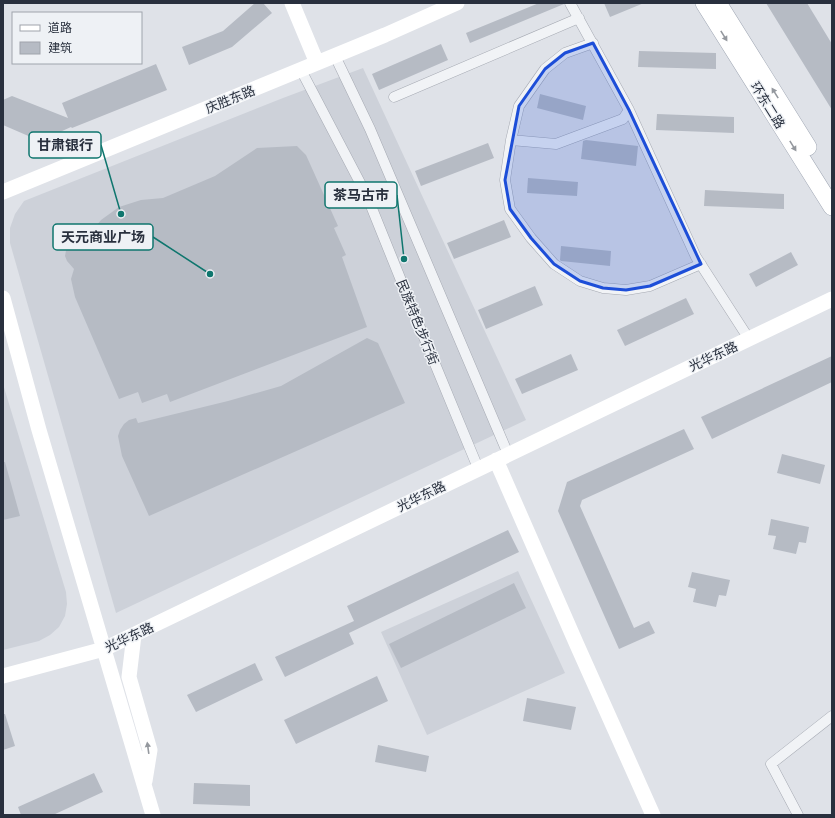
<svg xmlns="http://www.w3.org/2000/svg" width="835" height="818" font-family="Karla,'Noto Sans SC',sans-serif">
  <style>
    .built { fill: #cdd1d9 }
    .building { fill: #b6bbc4 }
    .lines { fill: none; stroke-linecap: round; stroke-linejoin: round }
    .street-casing { stroke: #a5a9b2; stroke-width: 11 }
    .primary-casing { stroke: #9fa6b3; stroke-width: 18 }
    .street { stroke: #f1f3f6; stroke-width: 10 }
    .secondary { stroke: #fff; stroke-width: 15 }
    .primary { stroke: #fff; stroke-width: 17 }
    .oneway { fill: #94989e }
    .marked { fill: #1d4ed8; fill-opacity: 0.2; stroke: #1d4ed8; stroke-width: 3; stroke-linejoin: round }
    .labels { text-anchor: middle; stroke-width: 3; stroke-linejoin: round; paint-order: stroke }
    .street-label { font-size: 13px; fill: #29303e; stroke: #eef1f5 }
    .leader { fill: none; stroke: #0f766e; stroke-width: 1.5 }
    .callout-dot { fill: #0f766e; stroke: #eef1f5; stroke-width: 1.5 }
    .callout { fill: #eef1f5; stroke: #0f766e; stroke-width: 1.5 }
    .callout-label { font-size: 14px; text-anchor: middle; font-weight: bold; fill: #29303e }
  </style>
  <rect width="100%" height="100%" fill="#dfe2e8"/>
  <path class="built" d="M363,68l163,352 -410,193 -106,-370v-15l5,-14 9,-13 259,-103z
    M3,384l63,208 1,12 -2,12 -6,11 -9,8 -11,6 -36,9z
    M518,571l47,102 -138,62 -46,-103z"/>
  <path class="building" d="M255,3h8l9,10 -40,34 -43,18 -7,-18 41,-16z
    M539,3h25v1l-94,39 -4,-10z
    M604,3h40l-34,14z
    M766,3h41l25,41v66z
    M441,44l7,16 -69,30 -7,-16z
    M639,51l77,2v16l-78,-2z
    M156,64l11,26 -95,38 -1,-1 -31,14 -37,-16v-25l9,-4 56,22 -6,-15z
    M540,94l46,12 -3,14 -46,-12z
    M657,114l77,3v16l-78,-3z
    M586,140l52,6 -2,20 -55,-7 2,-18z
    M488,143l6,15 -73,28 -6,-15z
    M297,146l9,9 32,71 -4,2 12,27 -4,2 25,70 -197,75 -3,-8 -25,9 -4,-11 -19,7 -44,-102 -4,-18 3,-10 -7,-8 -2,-5 2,-11 8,-7 12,-1 14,-17 18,-13 22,-7 22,-2 52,-22 42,-28z
    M528,178l50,4 -1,14 -50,-3z
    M705,190l79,4v15l-80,-3z
    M504,220l7,17 -57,22 -7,-16z
    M561,246l50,5 -1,15 -49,-5 -1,-1z
    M791,252l7,13 -42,22 -7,-13z
    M535,286l8,19 -57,24 -8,-19z
    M686,298l8,16 -69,32 -8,-16z
    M367,338l11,5 27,60 -256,113 -27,-60 -4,-20 2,-6 4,-6 5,-4 7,-2 2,5 90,-22 53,-15z
    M571,354l7,16 -56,24 -7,-15z
    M832,356v26l-120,57 -11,-22z
    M684,429l10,20 -112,51 -2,6 54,122 15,-7 6,12 -36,16 -61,-138 9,-29z
    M782,454l43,11 -5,19 -43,-11z
    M3,462h2l15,54 -17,4z
    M771,519l38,8 -3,16 -7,-1 -3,12 -23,-5 3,-13 -8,-1z
    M508,530l11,22 -170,81 5,11 -69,33 -10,-20 79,-36 -7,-15z
    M692,572l38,8 -4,16 -7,-1 -3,12 -23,-5 3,-13 -8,-2z
    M514,583l12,25 -125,60 -12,-24z
    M255,663l8,17 -67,32 -9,-17z
    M377,676l11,25 -92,43 -12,-24z
    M527,698l49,9 -5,23 -48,-9z
    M3,714h2l10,32 -12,4z
    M378,745l51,11 -3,16 -51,-10z
    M94,773l9,19 -50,23h-32l-3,-8z
    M194,783l56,2v21l-57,-2z"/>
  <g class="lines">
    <defs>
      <path id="street" d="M570,3l59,107 67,147 53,82
        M593,43l-28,10 -20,16 -26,37 -8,34 -6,40 5,29 21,29 23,26 26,17 23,7 23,2 24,-4 51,-22
        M335,56l35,73 138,325
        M301,70l66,126 54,134 57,138
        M394,97l185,-79
        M511,140l45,4 67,-25 6,-9
        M798,815l-27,-51 61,-48"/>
      <path id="primary" d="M704,3l128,204
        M718,3l90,144"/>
    </defs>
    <use href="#street" class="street-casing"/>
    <use href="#primary" class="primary-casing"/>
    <use href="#street" class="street"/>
    <path class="secondary" d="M292,3l25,60
      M3,192l382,-157 72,-32
      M3,298l36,132 114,385
      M496,460l81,185 76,170
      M134,635l-5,42 21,73 -5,31
      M3,676l101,-27 728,-350"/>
    <use href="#primary" class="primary"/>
  </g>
  <defs><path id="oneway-solid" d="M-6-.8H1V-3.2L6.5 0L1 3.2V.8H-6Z"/></defs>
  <g class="oneway">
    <use href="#oneway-solid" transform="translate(724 36) rotate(58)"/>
    <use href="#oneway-solid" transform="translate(775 93) rotate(-122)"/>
    <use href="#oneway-solid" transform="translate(793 146) rotate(58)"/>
    <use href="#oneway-solid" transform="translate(148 748) rotate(-98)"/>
  </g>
  <path class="marked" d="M593,43l36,67 72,154 -51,22 -24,4 -23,-2 -23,-7 -26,-17 -23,-26 -21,-29 -5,-29 14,-74 26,-37 20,-16z"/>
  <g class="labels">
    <g class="street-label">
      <text transform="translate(230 99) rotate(-22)" y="5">庆胜东路</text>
      <text transform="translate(768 105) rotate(58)" y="5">环东二路</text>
      <text transform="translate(418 322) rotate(68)" y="5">民族特色步行街</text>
      <text transform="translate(713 356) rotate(-25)" y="5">光华东路</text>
      <text transform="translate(421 496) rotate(-26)" y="5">光华东路</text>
      <text transform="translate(129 637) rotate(-25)" y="5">光华东路</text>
    </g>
  </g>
  <path class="leader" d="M121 214L101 145M404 259L397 195M210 274L153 237"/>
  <g class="callout-dot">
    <circle cx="121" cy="214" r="4"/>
    <circle cx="404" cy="259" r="4"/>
    <circle cx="210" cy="274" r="4"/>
  </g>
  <g class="callout">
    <rect x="29" y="132" width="72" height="26" rx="4"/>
    <rect x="325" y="182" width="72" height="26" rx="4"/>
    <rect x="53" y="224" width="100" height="26" rx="4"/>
  </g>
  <g class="callout-label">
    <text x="65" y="150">甘肃银行</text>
    <text x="361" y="200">茶马古市</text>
    <text x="103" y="242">天元商业广场</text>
  </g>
  <rect width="835" height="818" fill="none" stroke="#29303e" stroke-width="8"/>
  <rect x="12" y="12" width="130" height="52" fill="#eef1f5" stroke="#9fa4ac"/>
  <rect x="20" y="25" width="20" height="6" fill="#ffffff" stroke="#9fa4ac"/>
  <text x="48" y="32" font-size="12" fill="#29303e">道路</text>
  <rect x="20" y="42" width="20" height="12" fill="#b6bbc4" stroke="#9fa4ac"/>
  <text x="48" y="52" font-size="12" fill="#29303e">建筑</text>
</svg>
